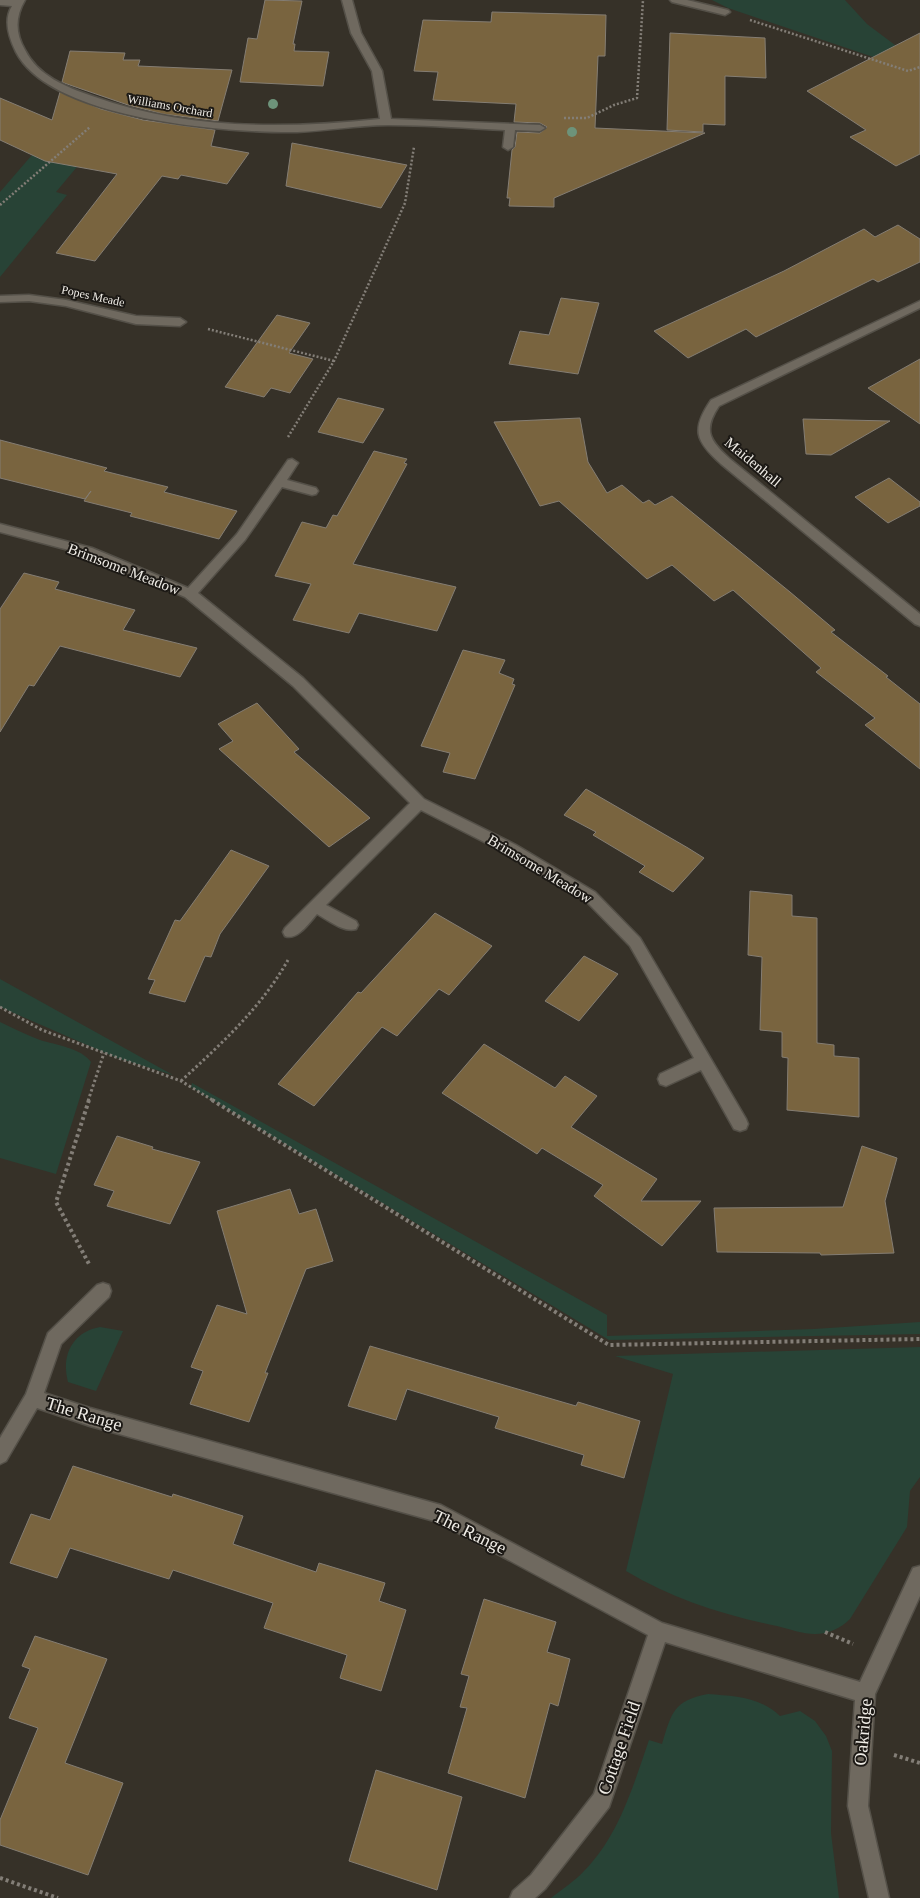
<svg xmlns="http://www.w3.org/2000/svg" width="920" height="1898" font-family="'Times New Roman',serif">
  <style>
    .green { fill: #284336 }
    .building { fill: #79643f; stroke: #847d73 }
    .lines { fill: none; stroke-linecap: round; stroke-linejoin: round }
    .street-casing { stroke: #545048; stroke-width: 3 }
    .path-far2 { stroke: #837e77; stroke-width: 2.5; stroke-dasharray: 2 2; stroke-linecap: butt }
    .path-far1 { stroke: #837e77; stroke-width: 3; stroke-dasharray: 2.5 2.5; stroke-linecap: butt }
    .path { stroke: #837e77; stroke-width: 4; stroke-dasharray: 3 3; stroke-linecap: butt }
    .street { fill: #6f695f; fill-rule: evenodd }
    .tree { fill: #6d937a }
    .labels { text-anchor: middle; stroke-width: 4; stroke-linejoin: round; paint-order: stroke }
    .far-street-label { font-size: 12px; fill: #efece6; stroke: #1c1915 }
    .street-label { font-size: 15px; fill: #efece6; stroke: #1c1915 }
    .near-street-label { font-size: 18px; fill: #efece6; stroke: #1c1915 }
  </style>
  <rect width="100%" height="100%" fill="#363128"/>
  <path class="green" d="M712,0h133l22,24 32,24 7,20 -178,-60z
    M102,137l-46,55 11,3 -67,82v-85l32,-37z
    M0,979l173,96 -56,-17 -117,-51z
    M0,1022c13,6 27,13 40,18 16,5 41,8 51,22l-35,112 -56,-16z
    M192,1083l415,232v21l207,-7 106,-7v12l-311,6 -418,-253z
    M100,1327l23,4 -27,60 -28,-9c-7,-26 4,-50 32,-55z
    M920,1347v130l-10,14 -3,36 -57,92c-9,9 -22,15 -35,15 -12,0 -26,-5 -38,-8 -54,-11 -104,-27 -151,-55l47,-197 -58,-18z
    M708,1694c26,2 53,3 72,22l20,-5 15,10 11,15 6,15 -1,82 8,65h-288c11,-9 24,-17 33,-27 35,-35 49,-85 65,-131l13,4c10,-32 11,-43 46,-50z"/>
  <path class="building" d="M265,0l37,1 -9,43h2l-1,7 35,1 -6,34 -83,-4 8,-44 9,1z
    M492,12l114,3 -1,41h-7l-3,72 110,5 -151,65v9l-45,-1 1,-8h-3l5,-48 3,-3 2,-15 23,1 7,-6 -7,-4 -26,-1 2,-18 -83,-4 5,-28 -24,-1 9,-51 68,2z
    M670,33l95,5 1,40 -41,-2v49l-22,-1v8l-36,-2z
    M920,33v121l-24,12 -46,-29 16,-7 -59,-39z
    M70,51l55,2 -2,7h17l-2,6 94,4 -14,51 -55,-7 -35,-9 -64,-22 -2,-1z
    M60,92l41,17 42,11 72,10 -4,16 38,7 -22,31 -46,-9 -3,4 -16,-3 -67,85 -39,-8 61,-79 -72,-13 -45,-21v-42l52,22z
    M292,143l115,22 -26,43 -95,-22z
    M898,225l22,14v23l-42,20 -5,-3 -117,58 -10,-8 -58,29 -34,-27 130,-60 80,-42 11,8z
    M561,298l38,5 -21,71 -69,-10 11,-33 29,4z
    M277,315l33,8 -21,30 24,6 -23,34 -19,-5 -7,9 -39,-10z
    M920,359v65l-52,-36z
    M338,398l46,11 -21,34 -45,-11z
    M580,418l8,44 19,31 15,-8 21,18 6,-3 6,5 17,-9 118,96 45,38 -4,2 57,44 -2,1 34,27v65l-55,-44 10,-7 -59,-46 5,-4 -88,-78 -19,11 -42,-36 -25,14 -88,-78 -19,5 -46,-84z
    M803,419l87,2 -59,34 -25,-1z
    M0,440l107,28 -3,3 64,16 -4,5 73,19 -18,28 -89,-23 2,-3 -48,-12 7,-10 -6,8 -85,-21z
    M374,451l33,8 -3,4 3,1 -54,100 103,23 -19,44 -78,-18 -10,20 -56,-13 18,-36 -36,-8 27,-54 24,6 7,-13 4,1z
    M889,478l31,24v4l-32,17 -33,-26z
    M24,573l35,9 -4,7 80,21 -12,20 74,18 -17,29 -120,-31 -26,40 -5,-1 -29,47v-123z
    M463,650l42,10 -6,13 15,6 -2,5 3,1 -40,94 -32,-7 7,-19 -29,-7z
    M257,703l42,46 -5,3 76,66 -41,29 -110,-98 14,-8 -15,-17z
    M586,789l102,59 16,10 -31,34 -34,-20 6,-6 -52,-31 3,-3 -32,-17z
    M231,850l38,16 -49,68 -9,23 -6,-1 -20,46 -36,-9 6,-13 -7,-1 27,-59 5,1z
    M750,891l42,4v21l25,2v125l17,2v11l25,2v59l-72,-7 1,-52 -6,-1v-25l-22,-2 2,-73 -14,-2z
    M435,913l57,33 -43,49 -10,-6 -42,47 -15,-9 -68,79 -36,-22 80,-92 3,1z
    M584,956l34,18 -39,47 -34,-20z
    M484,1044l71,44 10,-12 32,20 -26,31 86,52 -16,22h60l-39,45 -68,-50 9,-11 -61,-37 -5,6 -95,-61z
    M117,1136l36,11 -1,2 48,13 -30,62 -63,-18 7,-15 -20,-6z
    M862,1146l35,12 -12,43 9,52 -73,2 -1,-2 -103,-1 -3,-44 129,-1z
    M290,1189l9,25 17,-5 17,52 -27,8 -41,104h3l-19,49 -59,-18 13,-33 -12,-4 26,-62 30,9 -30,-103z
    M370,1346l206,60 2,-4 62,19 -16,57 -43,-13 3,-10 -89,-27 4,-11 -92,-28 -11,31 -48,-14z
    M73,1466l99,31 1,-3 70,22 -10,28 83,28 3,-9 66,20 -6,18 27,9 -25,81 -41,-13 7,-23 -83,-27 9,-25 -100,-33 -4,9 -99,-31 -13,30 -47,-15 21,-49 19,6z
    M484,1599l72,23 -9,30 23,7 -12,47 -8,-3 -25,95 -77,-25 19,-65 -7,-1 9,-31 -8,-2z
    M35,1636l72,23 -42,104 58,20 -35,92 -88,-30v-25l38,-92 -29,-10 21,-49 -8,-3z
    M376,1770l86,27 -25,93 -88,-29z"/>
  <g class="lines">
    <defs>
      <path id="street" d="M0,0h25c-10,17 -10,33 0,50 13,26 41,37 67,46 93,34 191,33 288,23l-8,-48 -21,-38 -9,-33h10l9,33 21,38 9,48 149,6 5,3 -5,3 -25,-1 -2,17 -5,3 -5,-3 2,-17c-39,-2 -79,-5 -117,-5 -31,0 -61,6 -91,7 -69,1 -246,-12 -281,-80 -7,-14 -13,-32 -4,-46l-12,-1z
        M670,0h17l41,10 2,2 -5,3 -53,-13z
        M29,295l37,5 70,16 44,2 6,4 -6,4 -44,-2 -70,-18 -37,-5 -29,1v-6z
        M920,301v7l-201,98c-16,24 -10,34 11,53l190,155v12l-5,-2 -194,-160c-26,-23 -30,-35 -10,-64z
        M292,459l6,4 -11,17 29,8 2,3 -2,3 -4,1 -30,-8 -37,53 -47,53 105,85 121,121 92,46 79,47 45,46 106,181 2,5 -2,5 -6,2 -6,-2 -33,-59 -35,16 -6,-2 -2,-5 2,-5 34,-16 -64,-112 -45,-46 -79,-47 -85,-43 -95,95 30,16 2,4 -2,4c-12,4 -28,-9 -39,-15 -8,9 -20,27 -32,22l-2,-4 2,-4 125,-125 -117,-117 -108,-89 -101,-43 -84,-22v-8l92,24 96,40 49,-54 51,-74z
        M103,1283l6,2 2,6 -2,6 -48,47 -17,49 46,15 351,97 221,118 198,59 53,-114 7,-2v30l-45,98 -7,112 21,92h-20l-21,-92 7,-106 -190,-58 -56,165 -64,82 -10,9h-25l3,-7 18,-16 63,-81 54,-159 -210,-113 -348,-96 -53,-18 -31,53 -6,3v-26l26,-44 22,-61 49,-48z"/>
    </defs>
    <use href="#street" class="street-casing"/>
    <path class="path-far2" d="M750,20l158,51 12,-4
      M564,118h23l27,-13 23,-7 6,-98
      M0,205l90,-78
      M208,329l126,32
      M288,437l46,-76 71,-158 9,-56"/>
    <path class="path-far1" d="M0,1007l42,23 139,51 33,20
      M181,1081c40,-37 80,-73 107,-121
      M88,1101l16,-48"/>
    <path class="path" d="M89,1100l-33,102 33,62
      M212,1100l397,245 311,-6
      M825,1632l28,12
      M894,1755l26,8
      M0,1878l58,20"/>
    <use href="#street" class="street"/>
  </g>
  <g class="tree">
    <circle cx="273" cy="104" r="5"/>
    <circle cx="572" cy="132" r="5"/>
  </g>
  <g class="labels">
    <g class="far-street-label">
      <text transform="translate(170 106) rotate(10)" y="4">Williams Orchard</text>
      <text transform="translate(93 296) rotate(12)" y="4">Popes Meade</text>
    </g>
    <g class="street-label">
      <text transform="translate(753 462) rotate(40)" y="5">Maidenhall</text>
      <text transform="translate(124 569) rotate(21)" y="5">Brimsome Meadow</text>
      <text transform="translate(540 869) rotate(31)" y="5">Brimsome Meadow</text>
    </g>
    <g class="near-street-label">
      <text transform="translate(84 1414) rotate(17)" y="6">The Range</text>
      <text transform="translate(470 1532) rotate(26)" y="6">The Range</text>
      <text transform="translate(863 1732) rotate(-85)" y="6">Oakridge</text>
      <text transform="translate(619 1748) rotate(-71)" y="6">Cottage Field</text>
    </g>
  </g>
</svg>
